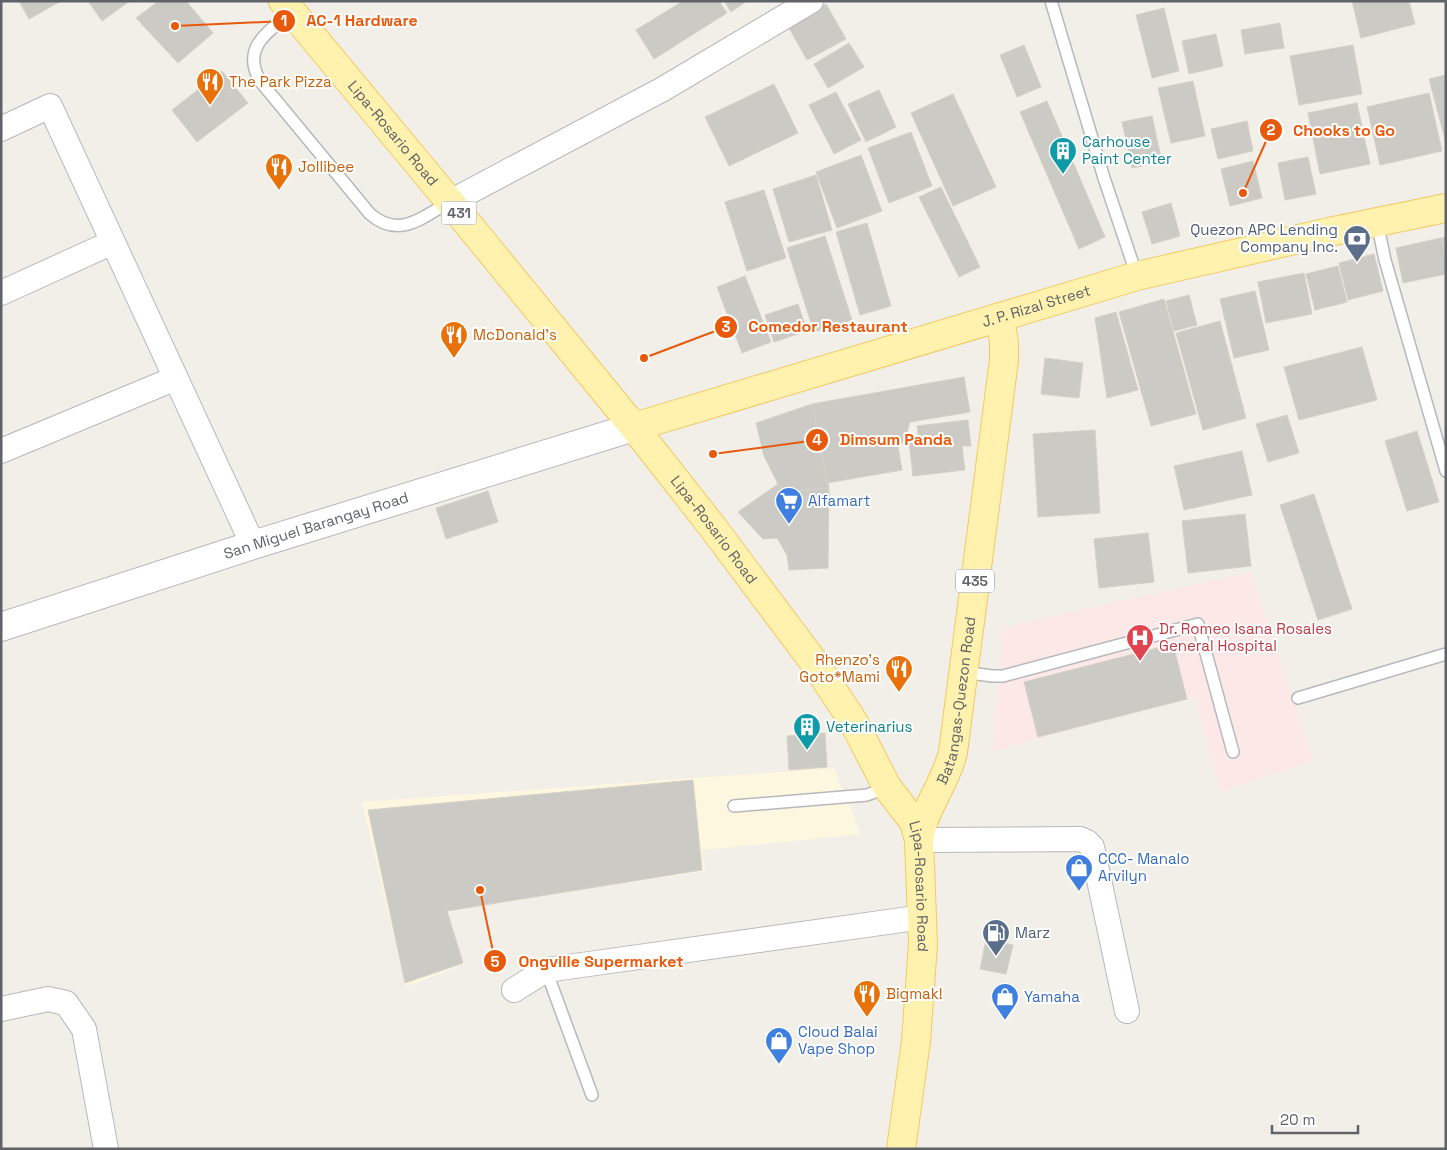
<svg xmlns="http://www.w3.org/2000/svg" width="1447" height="1150" font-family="'Space Grotesk',sans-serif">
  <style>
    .commercial { fill: #fef7e0 }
    .medical { fill: #fce8e6 }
    .building { fill: #cccac5; stroke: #d6d1c6 }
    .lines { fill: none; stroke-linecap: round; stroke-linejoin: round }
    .service-casing { stroke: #b5b8bc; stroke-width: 14 }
    .minor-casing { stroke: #b5b8bc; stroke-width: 26 }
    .tertiary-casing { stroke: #b5b8bc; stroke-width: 30 }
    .primary-casing { stroke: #f2c960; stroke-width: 30 }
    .service { stroke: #fff; stroke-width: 11 }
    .minor { stroke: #fff; stroke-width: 24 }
    .tertiary { stroke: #fff; stroke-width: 28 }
    .primary { stroke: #fff2af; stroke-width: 28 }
    .labels { text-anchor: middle; stroke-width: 4; stroke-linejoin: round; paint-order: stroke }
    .shield { fill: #fff; stroke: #8f9295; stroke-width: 1 }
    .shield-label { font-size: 14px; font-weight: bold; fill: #5f6368 }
    .food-label { font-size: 15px; fill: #c56008; stroke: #fff; text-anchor: start }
    .street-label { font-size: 15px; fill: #5f6368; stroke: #fff }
    .culture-label { font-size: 15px; fill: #0d838f; stroke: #fff; text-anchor: start }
    .service-label { font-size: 15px; fill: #4e5e75; stroke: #fff; text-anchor: end }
    .shop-label { font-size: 15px; fill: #366cbe; stroke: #fff; text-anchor: start }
    .health-label { font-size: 15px; fill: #be3a42; stroke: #fff; text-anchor: start }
    .leader { fill: none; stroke: #e8590c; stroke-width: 2 }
    .callout-dot { fill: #e8590c; stroke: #fff; stroke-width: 2 }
    .mark-label { font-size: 15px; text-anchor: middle; font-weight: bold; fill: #fff }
    .callout-label { font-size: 16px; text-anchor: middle; font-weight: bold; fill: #e8590c; stroke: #fff; stroke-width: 4; stroke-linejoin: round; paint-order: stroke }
  </style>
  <rect width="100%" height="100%" fill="#f1efe8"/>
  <path class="commercial" d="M834,768l27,66 -160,16 4,21 -258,40 17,53 -58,23 -44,-185z"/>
  <path class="medical" d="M1251,572l63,189 -94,31 -25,-95 -203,54 11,-124z"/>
  <path class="building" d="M19,1h42l-32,18z
    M88,1h42l-28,20z
    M159,1h27l27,32 -35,30 -42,-45z
    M683,1h36l8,12 -73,46 -18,-29z
    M724,1h23l-16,11z
    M1352,1h57l6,23 -54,14z
    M826,4l20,35 -39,21 -19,-34z
    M1164,8l15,63 -27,7 -16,-63z
    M1280,23l4,25 -39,6 -4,-24z
    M1216,34l7,32 -34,8 -7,-33z
    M849,43l15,24 -36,21 -14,-24z
    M1024,45l17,42 -24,10 -17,-42z
    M1353,45l9,49 -63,11 -9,-49z
    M222,71l26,32 -51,39 -25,-32z
    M1446,75v68l-17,-64z
    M1193,81l12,55 -34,7 -13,-55z
    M774,84l24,49 -69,33 -24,-49z
    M879,90l17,37 -30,15 -18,-38z
    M836,92l25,48 -27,14 -25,-49z
    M1429,93l13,58 -62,14 -13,-58z
    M953,94l43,93 -43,19 -42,-93z
    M1047,101l58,136 -26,12 -59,-137z
    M1357,103l13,61 -50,10 -12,-61z
    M1152,116l10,46 -30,6 -10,-46z
    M1247,121l6,30 -35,8 -7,-30z
    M911,132l21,54 -43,17 -21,-55z
    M861,155l21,56 -45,17 -21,-56z
    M1308,157l8,37 -31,6 -7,-37z
    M1253,161l9,37 -32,8 -9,-37z
    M816,175l16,55 -43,12 -16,-53z
    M941,187l39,80 -21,10 -40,-80z
    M764,190l22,68 -39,13 -22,-69z
    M1171,203l9,33 -28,8 -10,-32z
    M867,223l24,83 -31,9 -24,-83z
    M825,236l27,84 -38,12 -27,-84z
    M1446,237v19l-4,-18z
    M1441,238l5,22v14l-43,9 -7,-35z
    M1374,254l9,37 -35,9 -9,-37z
    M1338,266l9,36 -32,8 -9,-36z
    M1304,273l8,41 -46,9 -8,-41z
    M745,276l26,66 -29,11 -25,-66z
    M1255,291l14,59 -35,8 -14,-59z
    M1189,295l8,30 -23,6 -8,-30z
    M1164,299l32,115 -45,12 -32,-114z
    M798,304l9,27 -33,11 -9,-27z
    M1116,312l22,78 -31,8 -12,-80z
    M1220,321l26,97 -43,12 -27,-97z
    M1362,347l15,53 -78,20 -15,-53z
    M1045,358l38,5 -4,35 -38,-4z
    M964,377l6,35 -60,10 -5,18 -7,7 4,23 -75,13 -15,-79z
    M812,404l17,84 -45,4 -6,-8 -14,-28 -8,-33z
    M1287,415l12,38 -31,9 -12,-38z
    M968,420l3,26h-9l3,24 -52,6 -4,-35 10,-1 -2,-14z
    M1095,430l5,83 -62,4 -5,-83z
    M1417,431l22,71 -32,9 -22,-70z
    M1242,451l10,44 -68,15 -10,-44z
    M778,484l6,8 45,-4 -1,80 -39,2 -2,-15 -10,-17 -14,1 -25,-27z
    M488,491l10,31 -52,17 -10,-31z
    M1314,494l38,115 -34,11 -38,-115z
    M1245,514l6,52 -63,7 -6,-52z
    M1148,533l6,49 -55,6 -5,-49z
    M1173,644l14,55 -149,38 -14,-55z
    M825,733l2,34 -38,3 -2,-34z
    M693,780l9,90 -255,41 16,52 -58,20 -37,-173z
    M986,940l27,5 -7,29 -26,-5z"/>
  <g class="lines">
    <defs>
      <path id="service" d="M1051,1l53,177 33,98
        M292,12c-24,20 -51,35 -32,69l110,133c29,25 52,4 79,-12
        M1377,222l8,38 61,211
        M963,672l29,4h11l195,-52 35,128
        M1298,698l148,-44
        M734,806l133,-11 20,-8
        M546,970l46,125"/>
      <path id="minor" d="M1,129l49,-23 203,439
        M450,202l213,-113 148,-88
        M1,293l112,-51
        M1,451l175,-73
        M919,840l161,-1 7,3 5,5 35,164
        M514,990l32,-20 377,-53
        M1,1009l47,-10 18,4 18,26 22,120"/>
      <g id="tertiary">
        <path id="s1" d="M1,627l252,-82 381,-118"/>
      </g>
      <g id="primary">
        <path id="s2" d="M283,1l167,201 184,225 77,98 105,140 37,56 34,66 27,35 5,18 4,104 -7,97 -15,108"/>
        <path id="s3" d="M634,427l503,-151 192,-44 117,-24"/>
        <path id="s4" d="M919,840c4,-31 27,-57 34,-88l51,-392v-17l-4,-26"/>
      </g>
    </defs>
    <use href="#service" class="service-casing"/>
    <use href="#minor" class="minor-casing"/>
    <use href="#tertiary" class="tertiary-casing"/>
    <use href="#primary" class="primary-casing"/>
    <use href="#service" class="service"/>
    <use href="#minor" class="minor"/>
    <use href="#tertiary" class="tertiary"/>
    <use href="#primary" class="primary"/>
  </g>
  <defs>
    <symbol id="restaurant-pin" viewBox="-11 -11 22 30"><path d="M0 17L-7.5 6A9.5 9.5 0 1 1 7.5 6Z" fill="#e8710a" stroke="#fff"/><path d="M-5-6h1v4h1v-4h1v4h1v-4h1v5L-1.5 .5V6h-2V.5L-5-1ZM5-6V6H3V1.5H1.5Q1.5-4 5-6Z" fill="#fff"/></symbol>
    <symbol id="building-pin" viewBox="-11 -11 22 30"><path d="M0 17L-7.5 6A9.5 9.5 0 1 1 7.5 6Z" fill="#0f9aa8" stroke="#fff"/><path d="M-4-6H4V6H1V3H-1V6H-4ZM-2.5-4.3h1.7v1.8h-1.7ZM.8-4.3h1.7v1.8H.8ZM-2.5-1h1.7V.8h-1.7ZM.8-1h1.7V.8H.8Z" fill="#fff"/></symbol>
    <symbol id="bank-pin" viewBox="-11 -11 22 30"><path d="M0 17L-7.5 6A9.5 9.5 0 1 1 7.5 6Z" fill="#5c6f8a" stroke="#fff"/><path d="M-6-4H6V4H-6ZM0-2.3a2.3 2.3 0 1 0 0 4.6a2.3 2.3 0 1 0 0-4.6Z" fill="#fff"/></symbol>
    <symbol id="supermarket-pin" viewBox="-11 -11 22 30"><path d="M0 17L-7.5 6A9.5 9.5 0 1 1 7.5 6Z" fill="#3f7fe0" stroke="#fff"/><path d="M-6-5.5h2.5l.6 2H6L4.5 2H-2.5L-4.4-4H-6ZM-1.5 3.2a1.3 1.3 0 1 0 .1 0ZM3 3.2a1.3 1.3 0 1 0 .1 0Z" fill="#fff"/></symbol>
    <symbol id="hospital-pin" viewBox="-11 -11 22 30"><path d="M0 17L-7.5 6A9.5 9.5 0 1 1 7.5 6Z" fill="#e0444e" stroke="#fff"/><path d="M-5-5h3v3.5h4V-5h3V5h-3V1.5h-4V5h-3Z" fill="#fff"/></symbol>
    <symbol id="shop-pin" viewBox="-11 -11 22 30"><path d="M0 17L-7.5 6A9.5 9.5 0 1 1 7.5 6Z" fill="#3f7fe0" stroke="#fff"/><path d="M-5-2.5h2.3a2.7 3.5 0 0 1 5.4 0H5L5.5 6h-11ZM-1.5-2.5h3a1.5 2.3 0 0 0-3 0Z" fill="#fff"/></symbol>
    <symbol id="fuel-pin" viewBox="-11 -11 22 30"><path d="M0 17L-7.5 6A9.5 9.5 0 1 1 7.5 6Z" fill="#5c6f8a" stroke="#fff"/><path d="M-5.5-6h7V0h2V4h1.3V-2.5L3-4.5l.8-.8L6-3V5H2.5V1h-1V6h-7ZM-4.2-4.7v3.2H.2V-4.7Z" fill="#fff"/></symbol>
  </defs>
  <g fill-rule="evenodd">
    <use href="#restaurant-pin" x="194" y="66" width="32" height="43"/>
    <use href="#building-pin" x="1047" y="135" width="32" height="43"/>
    <use href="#restaurant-pin" x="263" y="151" width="32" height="43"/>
    <use href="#bank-pin" x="1341" y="223" width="32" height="43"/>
    <use href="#restaurant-pin" x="438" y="319" width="32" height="43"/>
    <use href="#supermarket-pin" x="773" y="485" width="32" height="43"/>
    <use href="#hospital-pin" x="1124" y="622" width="32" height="43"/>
    <use href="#restaurant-pin" x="883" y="653" width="32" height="43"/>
    <use href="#building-pin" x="791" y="711" width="32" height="43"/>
    <use href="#shop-pin" x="1063" y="852" width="32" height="43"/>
    <use href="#fuel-pin" x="980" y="917" width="32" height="43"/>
    <use href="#restaurant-pin" x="851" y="978" width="32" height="43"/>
    <use href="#shop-pin" x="989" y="981" width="32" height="43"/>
    <use href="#shop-pin" x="763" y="1025" width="32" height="43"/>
  </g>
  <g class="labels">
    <g class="shield">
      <rect x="441.5" y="201.5" width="35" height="23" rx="4"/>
      <rect x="956" y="569.5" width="38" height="23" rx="4"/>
    </g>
    <g class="shield-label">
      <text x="459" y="218">431</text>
      <text x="975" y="586">435</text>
    </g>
    <g class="food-label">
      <text x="229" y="87">The Park Pizza</text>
      <text x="298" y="172">Jollibee</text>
      <text x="473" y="340">McDonald's</text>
      <text x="880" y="665" text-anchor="end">Rhenzo's<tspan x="880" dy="17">Goto*Mami</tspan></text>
      <text x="886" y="999">Bigmak!</text>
    </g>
    <g class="street-label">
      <text dy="5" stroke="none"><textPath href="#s2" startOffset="172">Lipa-Rosario Road</textPath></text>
      <text dy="5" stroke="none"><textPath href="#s3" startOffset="420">J. P. Rizal Street</textPath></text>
      <text dy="5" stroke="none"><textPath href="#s1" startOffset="331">San Miguel Barangay Road</textPath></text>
      <text dy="5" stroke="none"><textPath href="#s2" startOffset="682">Lipa-Rosario Road</textPath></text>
      <text dy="5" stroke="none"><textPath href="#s4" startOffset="146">Batangas-Quezon Road</textPath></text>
      <text dy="5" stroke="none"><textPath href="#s2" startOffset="1102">Lipa-Rosario Road</textPath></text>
    </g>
    <g class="culture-label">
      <text x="1082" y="147">Carhouse<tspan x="1082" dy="17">Paint Center</tspan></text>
      <text x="826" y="732">Veterinarius</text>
    </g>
    <g class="service-label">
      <text x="1338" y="235">Quezon APC Lending<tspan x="1338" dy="17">Company Inc.</tspan></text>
      <text x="1015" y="938" text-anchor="start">Marz</text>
    </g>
    <g class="shop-label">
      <text x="808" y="506">Alfamart</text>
      <text x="1098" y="864">CCC- Manalo<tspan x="1098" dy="17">Arvilyn</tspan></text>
      <text x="1024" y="1002">Yamaha</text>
      <text x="798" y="1037">Cloud Balai<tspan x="798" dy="17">Vape Shop</tspan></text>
    </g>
    <g class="health-label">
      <text x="1159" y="634">Dr. Romeo Isana Rosales<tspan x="1159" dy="17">General Hospital</tspan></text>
    </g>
  </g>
  <path class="leader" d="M175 26L284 21M1243 193L1271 130M644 358L726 327M713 454L817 440M480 890L495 961"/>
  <g class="callout-dot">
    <circle cx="175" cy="26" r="5"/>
    <circle cx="1243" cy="193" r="5"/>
    <circle cx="644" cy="358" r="5"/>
    <circle cx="713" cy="454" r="5"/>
    <circle cx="480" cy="890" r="5"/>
    <circle cx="284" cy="21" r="12"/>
    <circle cx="1271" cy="130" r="12"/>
    <circle cx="726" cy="327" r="12"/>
    <circle cx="817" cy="440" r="12"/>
    <circle cx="495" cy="961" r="12"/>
  </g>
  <g class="mark-label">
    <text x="284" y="26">1</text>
    <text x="1271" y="135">2</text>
    <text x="726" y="332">3</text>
    <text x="817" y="445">4</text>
    <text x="495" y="967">5</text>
  </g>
  <g class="callout-label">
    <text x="362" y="26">AC-1 Hardware</text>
    <text x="1344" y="136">Chooks to Go</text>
    <text x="828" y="332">Comedor Restaurant</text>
    <text x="896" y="445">Dimsum Panda</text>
    <text x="601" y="967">Ongville Supermarket</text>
  </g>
  <rect width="1447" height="1150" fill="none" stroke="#5f6368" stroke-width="5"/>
  <path d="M1272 1125v8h86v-8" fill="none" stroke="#5f6368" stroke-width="2.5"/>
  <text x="1280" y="1125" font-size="15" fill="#5f6368" stroke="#ffffff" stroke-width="4" paint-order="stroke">20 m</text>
</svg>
